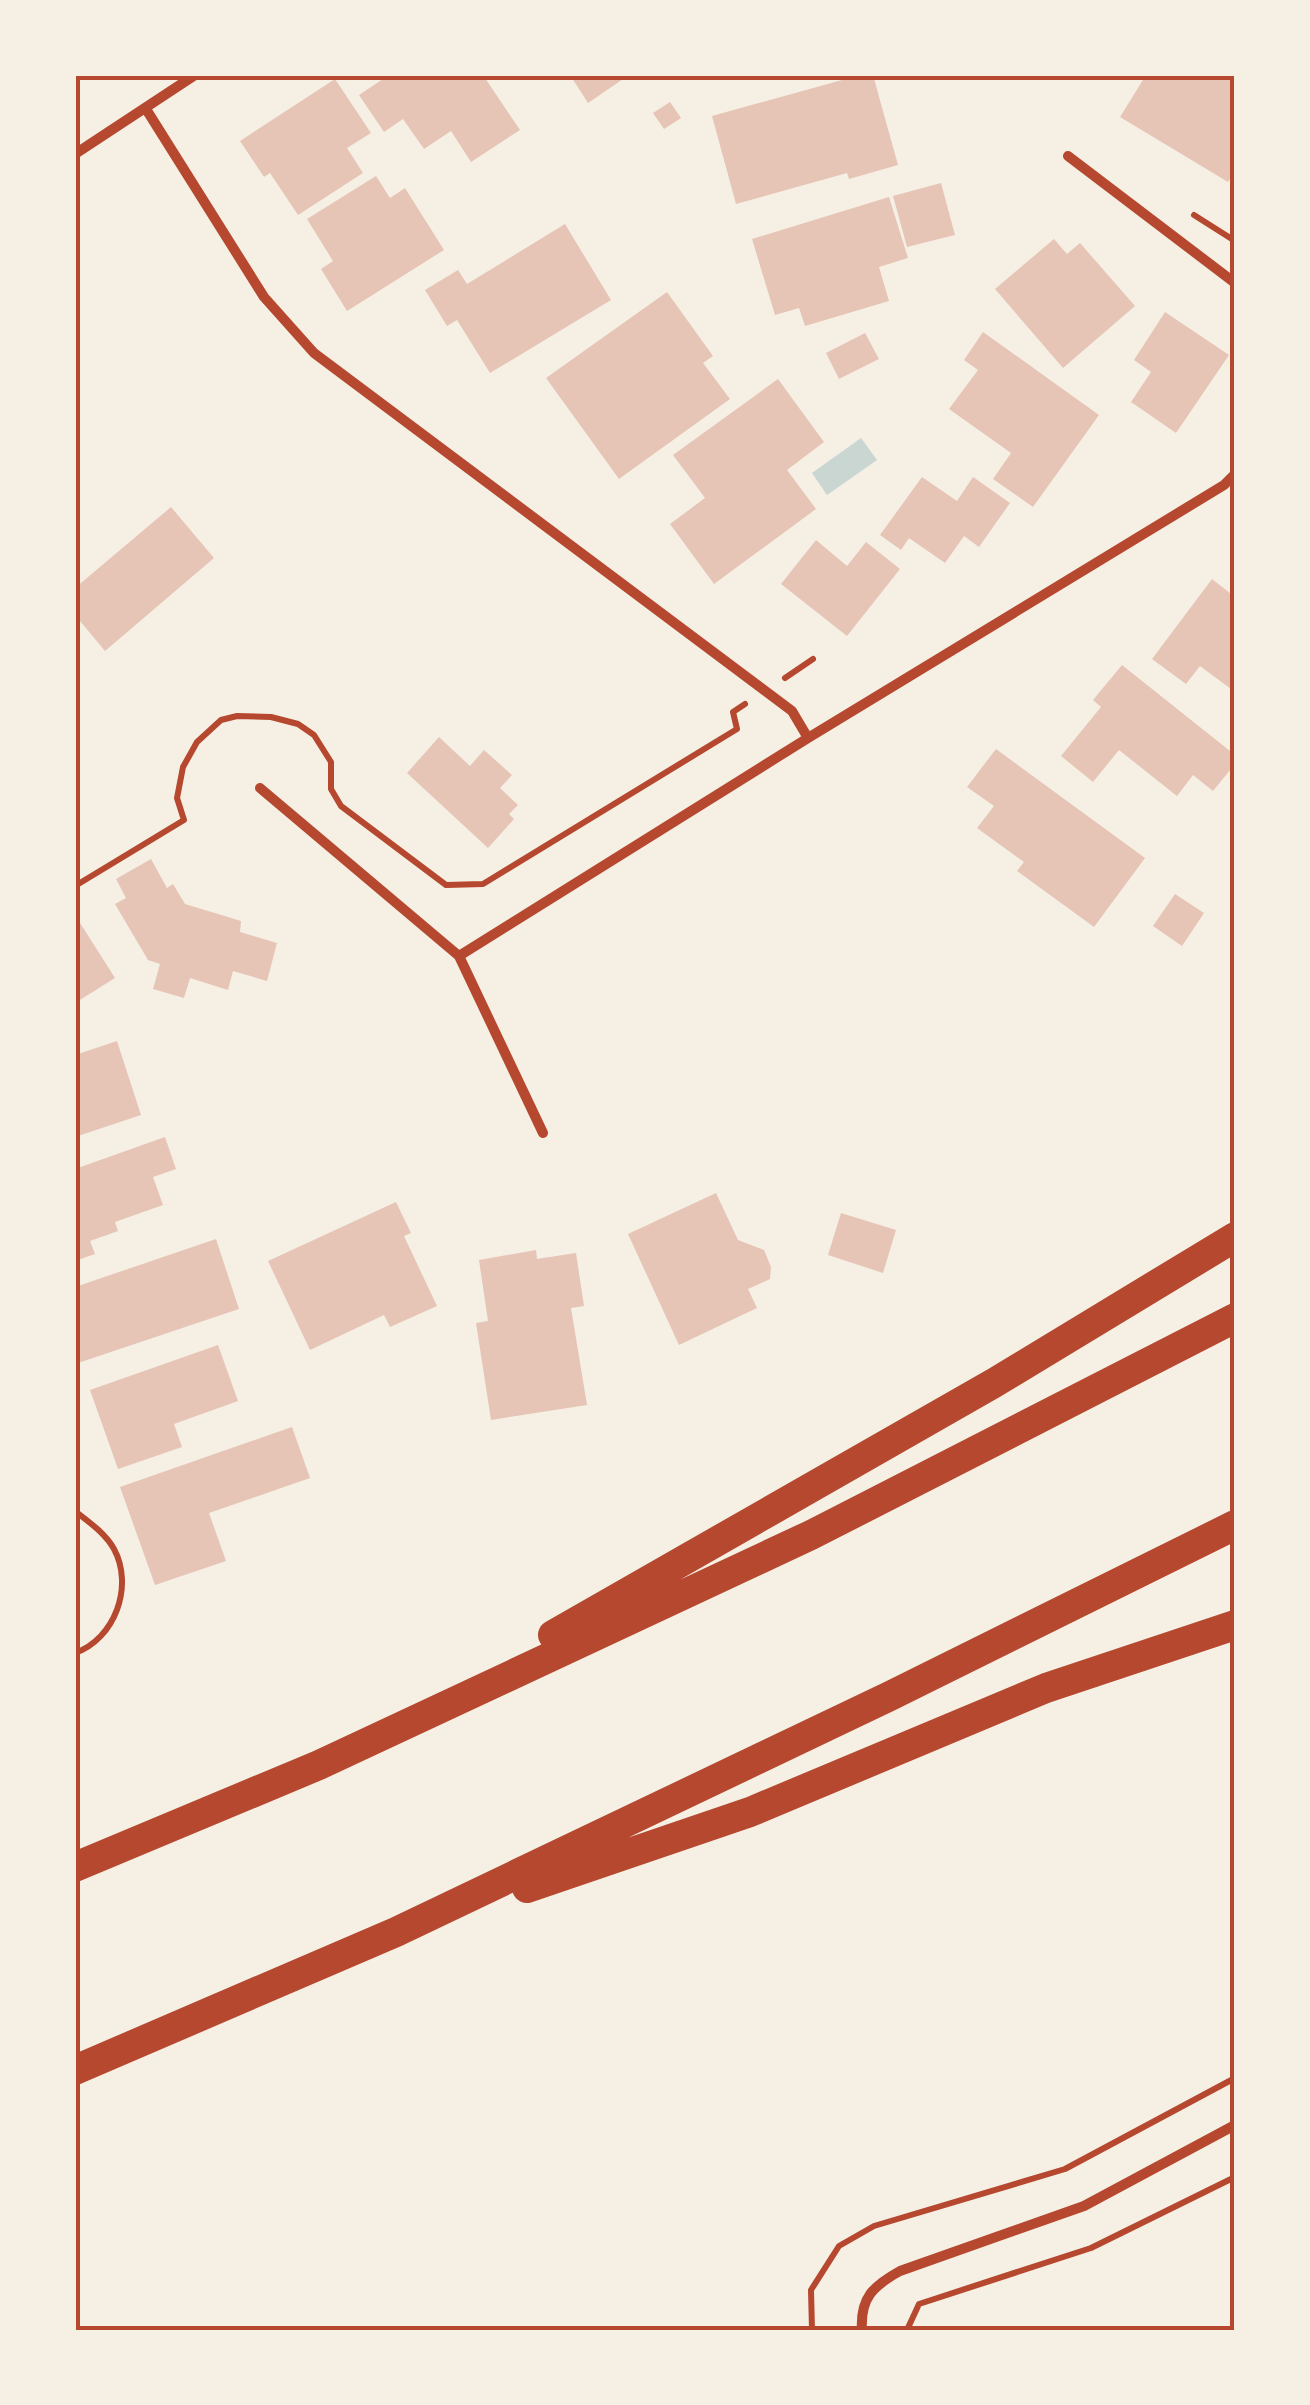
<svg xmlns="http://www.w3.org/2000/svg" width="1310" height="2405" font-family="'Fira Sans',sans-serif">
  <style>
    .water { fill: #c9d6d2 }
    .building { fill: #e6c5b7 }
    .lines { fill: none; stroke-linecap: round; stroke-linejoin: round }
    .path { stroke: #b5482f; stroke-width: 6 }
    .minor { stroke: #b5482f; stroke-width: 10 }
    .motorway { stroke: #b5482f; stroke-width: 30 }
    .neatline { fill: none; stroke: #b5482f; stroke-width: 4 }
  </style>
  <rect width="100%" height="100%" fill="#f6efe4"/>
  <path class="water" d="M861,438l16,22 -50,35 -15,-22z"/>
  <path class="building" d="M389,75h94l37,55 -49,32 -20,-31 -27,18 -21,-30 -19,13 -25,-37z
    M570,75h59l-41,28z
    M860,75h13l25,90 -49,14 -2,-6 -111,31 -24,-88z
    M1146,75h16l5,3 2,-3h62l4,3v92l-7,12 -108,-65z
    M335,79l36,54 -24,15 16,25 -65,42 -28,-42 -6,4 -24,-36z
    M670,102l11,16 -17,11 -11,-16z
    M376,176l14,22 15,-10 39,62 -97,61 -26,-42 12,-8 -26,-42z
    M941,183l14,52 -48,12 -14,-51z
    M889,197l19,61 -29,9 10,34 -84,25 -6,-18 -24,7 -23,-76z
    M565,224l46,76 -121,73 -33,-53 -10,6 -22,-36 33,-20 9,14z
    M1054,239l13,15 13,-11 55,63 -72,62 -68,-79z
    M667,292l46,64 -10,7 27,36 -111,80 -73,-101z
    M1165,312l64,43 -53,78 -45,-31 20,-30 -17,-12z
    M983,332l116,83 -66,92 -40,-28 18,-26 -62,-44 29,-39 -14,-10z
    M865,333l14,26 -40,20 -13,-26z
    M778,379l46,63 -37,28 29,39 -102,75 -44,-60 35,-26 -32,-43z
    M922,477l35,24 16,-24 37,26 -31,44 -15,-11 -19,27 -36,-25 -8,12 -21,-15z
    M171,507l43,51 -109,93 -30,-36v-27z
    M816,540l31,26 19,-24 34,27 -53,67 -66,-52z
    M1212,579l23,18v95l-35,-26 -14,18 -34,-25z
    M1122,665l113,90v9l-22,27 -20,-16 -16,21 -58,-46 -26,32 -32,-26 40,-49 -8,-7z
    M439,737l31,29 14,-16 28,25 -12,13 18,17 -9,9 5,5 -26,29 -81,-75z
    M996,749l149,109 -51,69 -77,-56 7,-9 -47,-34 17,-22 -27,-19z
    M151,859l16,29 6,-4 12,20 56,17 -1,11 37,11 -10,38 -34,-10 -5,19 -38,-12 -6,20 -31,-9 7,-25 -12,-4 -33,-56 11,-6 -10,-19z
    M1175,894l29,19 -22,33 -29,-20z
    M75,915l40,63 -40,25z
    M117,1041l24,74 -66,22v-82z
    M165,1137l11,32 -23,8 10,28 -48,17 3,9 -28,10 5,13 -20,7v-92z
    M716,1193l22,47 26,10 7,17 -1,12 -22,10 9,19 -78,37 -51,-111z
    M396,1202l15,31 -7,3 33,70 -47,21 -6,-12 -74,35 -42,-89z
    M841,1213l55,17 -13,43 -55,-18z
    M216,1239l23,70 -164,55v-77z
    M536,1250l1,9 39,-6 8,53 -13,2 16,97 -96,15 -15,-97 12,-2 -9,-61z
    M218,1345l20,56 -64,23 8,23 -64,22 -28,-79z
    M292,1427l18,51 -101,35 17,48 -71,24 -35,-98z"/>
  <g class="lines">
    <path class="path" d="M1194,215l41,26
      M785,678l28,-19
      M75,886l109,-66 -7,-22 6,-31 14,-25 24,-22 16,-4 34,1 27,7 16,11 17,27v27l10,17 105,79 37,-1 254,-155 -4,-17 12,-8
      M75,1511c14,11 30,22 39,38 20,37 1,90 -39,104
      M812,2330l-1,-40 28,-44 35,-20 191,-57 170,-91
      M907,2330l12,-26 172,-56 144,-71"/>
    <path class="minor" d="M146,109l118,188 50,56 478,358 16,27
      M75,154l120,-79
      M1068,156l167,127
      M260,788l199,168 84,177
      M459,956l349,-218 416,-253 11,-11
      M862,2330c-2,-32 11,-44 38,-59l184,-65 151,-81"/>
    <path class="motorway" d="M553,1635l441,-252 241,-146
      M75,1867l244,-102 492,-230 424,-217
      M527,1888l223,-76 296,-124 189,-63
      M75,2070l321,-138 494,-236 345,-171"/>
  </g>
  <rect width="1310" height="2405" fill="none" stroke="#f6efe4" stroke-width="155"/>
  <rect x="78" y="78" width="1154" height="2250" class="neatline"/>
</svg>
